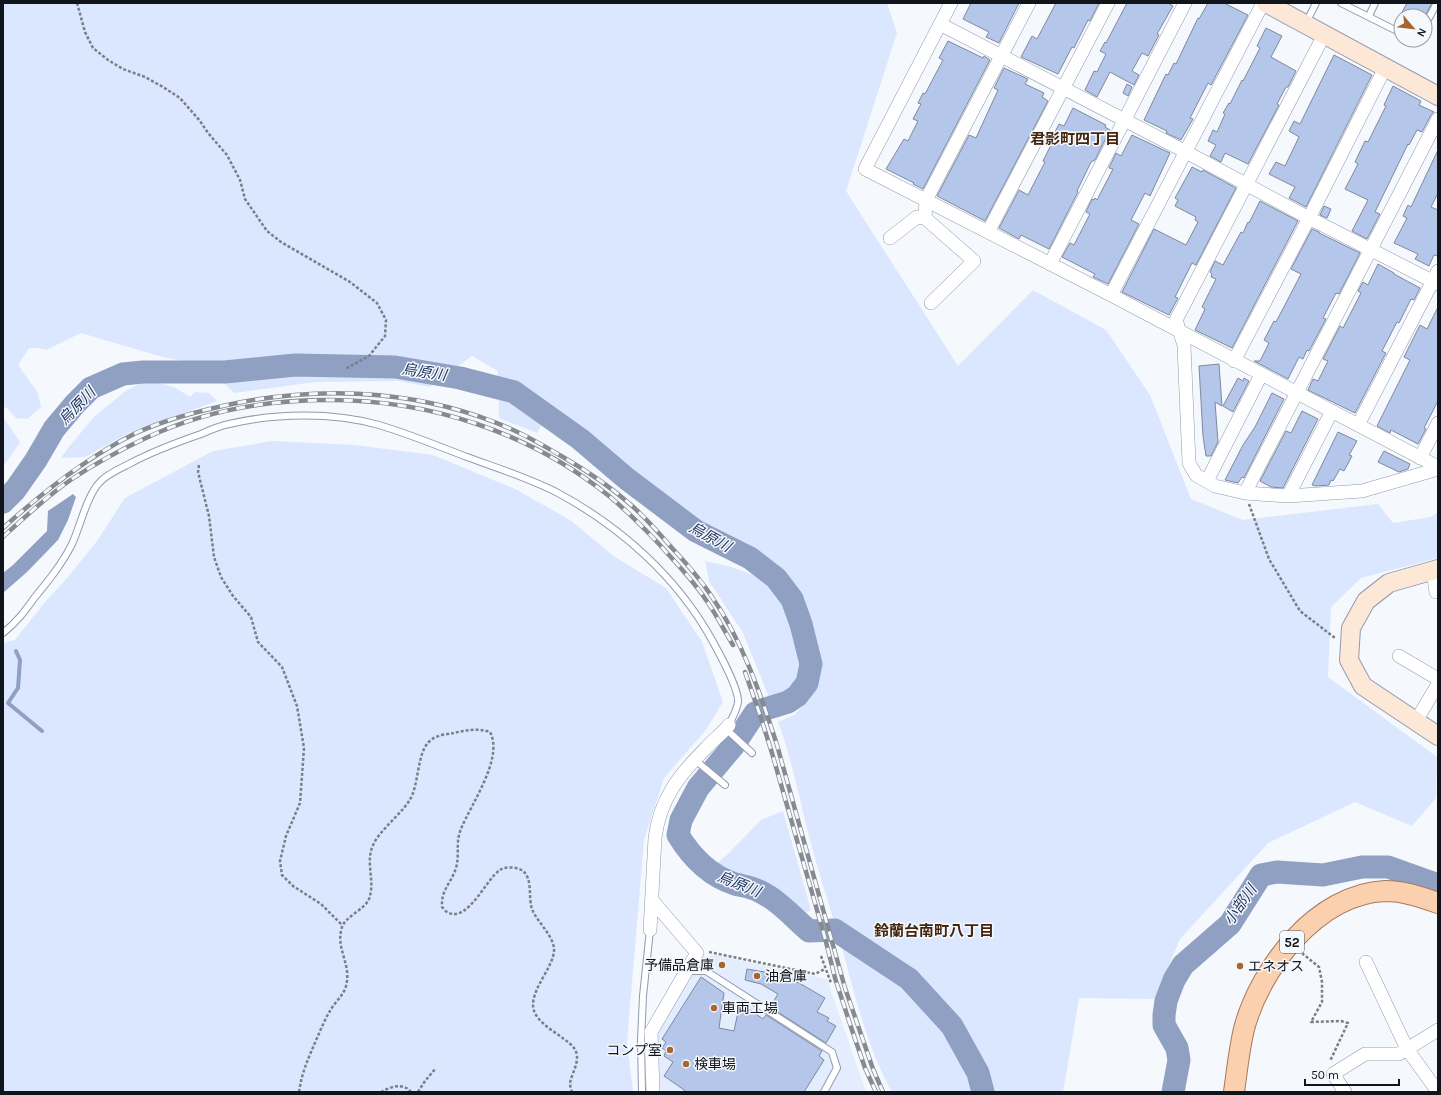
<svg xmlns="http://www.w3.org/2000/svg" width="1441" height="1095" font-family="Karla,'Noto Sans JP',sans-serif">
  <style>
    .built { fill: #e4edfe }
    .green { fill: #dbe7ff }
    .water { fill: #8fa0c2 }
    .lines { fill: none; stroke-linecap: round; stroke-linejoin: round }
    .stream { stroke: #8fa0c2; stroke-width: 4 }
    .river { stroke: #8fa0c2; stroke-width: 23 }
    .building { fill: #b4c7ea; stroke: #7f899c }
    .lane-casing { stroke: #919baf; stroke-width: 8 }
    .street-casing { stroke: #919baf; stroke-width: 14 }
    .secondary-casing { stroke: #919baf; stroke-width: 20 }
    .primary-casing { stroke: #a77959; stroke-width: 22 }
    .path { stroke: #7b7f85; stroke-width: 2.5; stroke-dasharray: 3 2; stroke-linecap: butt }
    .lane { stroke: #fff; stroke-width: 6 }
    .street { stroke: #fff; stroke-width: 13 }
    .secondary { stroke: #fde7d7; stroke-width: 18 }
    .primary { stroke: #fbd0af; stroke-width: 20 }
    .rail-casing { stroke: #878a90; stroke-width: 4.5 }
    .rail { stroke: #f5f8fc; stroke-width: 3; stroke-dasharray: 9; stroke-linecap: butt }
    .poi-dot { fill: #a76631; stroke: #f5f8fc; stroke-width: 1.5 }
    .labels { text-anchor: middle; stroke-width: 3; stroke-linejoin: round; paint-order: stroke }
    .shield { fill: #f5f8fc; stroke: #55585e; stroke-width: 1 }
    .shield-label { font-size: 13px; font-weight: bold; fill: #10141b }
    .poi-label { font-size: 14px; fill: #10141b; stroke: #f5f8fc; text-anchor: start }
    .neighbourhood-label { font-size: 15px; font-weight: bold; fill: #45260d; stroke: #f5f8fc }
    .water-label { font-size: 15px; font-style: italic; fill: #1f3461; stroke: #f5f8fc }
  </style>
  <rect width="100%" height="100%" fill="#f5f8fc"/>
  <path class="built" d="M716,955l111,24 39,113h-208l-2,-60 39,-68 9,-7z"/>
  <path class="green" d="M3,3h884l10,30 -51,158 112,175 75,-76 73,40 44,65 41,104 52,21 135,-16 15,19 38,-6 7,-5v46l-77,20 -30,29 -3,70 109,80 -1,41 -24,28 -57,-24 -87,41 -88,96 -25,60 -76,-1 -16,94h-171c-23,-41 -36,-91 -48,-137 -11,-40 -25,-79 -35,-119 -10,-38 -17,-77 -31,-114l16,-7 10,-10 10,-15 -1,-17 -9,3 -18,18 -16,6 -27,-67 -34,-52 -4,-20 26,6 33,12 11,-13 -91,-37 -56,-42 -78,-76 -13,22 -38,-15 -1,-47 -26,-15 -42,31 -31,-6 -83,1 -82,11 -26,-26 -49,-11 -78,-23 -35,17 -8,-2h-9l-11,17 20,28 3,14 -14,12 -11,-1 -10,-11 -3,1z
    M148,380l26,7 16,10 5,-5 14,1 8,8 -88,32 -44,24 -24,1 7,-10 27,-32 32,-26z
    M3,417l17,25 -17,25z
    M272,441l82,4 79,10 82,34 55,31 45,37 51,31 36,54 21,60 -18,29 -41,47 -20,62 -17,202 6,50h-630v-449l12,-3 30,-38 24,-26 28,-35 28,-43 88,-47z
    M783,811l28,99 -10,5 -8,-15 -26,-15 -36,-7 -14,-15 10,-8 34,-35z"/>
  <path class="water" d="M73,494l3,3 -8,23 -10,20 -31,32 -24,21v-20l10,-8 34,-34 1,-20z"/>
  <g class="lines">
    <path class="stream" d="M16,651l4,9 -2,28 -10,15 34,28"/>
    <path class="river" d="M3,502l12,-12 21,-30 18,-31 21,-25 16,-16 32,-14 20,-2h82l70,-7 100,2 65,11 54,14 66,47 47,40 69,52 54,27 26,20 16,21 9,25 10,40 -4,19 -10,13 -9,6 -26,8 -7,3 -21,32 -36,43 -17,32 -3,15c14,23 32,41 57,49 8,2 17,3 24,7 19,9 34,26 50,40l26,-1 74,49 43,47 26,47 5,19
      M1173,1092l6,-32 -2,-12 -13,-23v-10l2,-14 8,-21 9,-15 47,-41 31,-49 16,-3 46,3 39,-8h26l50,18"/>
  </g>
  <path class="building" d="M971,3h48l-20,40 -13,-6 3,-5 -26,-13z
    M1056,3h43l-9,18 -2,-1 -14,28 -2,-1 -14,27 -37,-17 11,-21 5,3z
    M1127,3h41l5,3 -16,28 2,1 -11,21 -6,-3 -10,18 7,4 -5,10 -24,-13 -13,25 -12,-7 9,-19 3,1 9,-18 -6,-3 5,-9 1,1z
    M1208,3h16l24,12 -37,70 -3,-2 -18,35 3,1 -12,21 -15,-7 1,-2 -23,-11 22,-46 2,1 6,-12 2,1 22,-46 1,1z
    M1407,3h25l-7,13h-25z
    M1266,28l16,8 -11,21 25,14 -8,16h-2l-9,17 2,1 -31,59 -23,-11 -4,9 -11,-6 6,-11 -8,-4 5,-11 4,2 8,-18 -2,-1 6,-10 1,1 12,-24 1,1 17,-33 -3,-2z
    M948,41l35,17 1,-2 6,4 -67,129 -10,-5 1,-1 -28,-14 18,-30 4,2 10,-20 -5,-2 8,-15 -3,-1 5,-10 2,1 18,-34 -4,-2z
    M1334,55l38,20 -66,132 -17,-9 6,-11 -26,-13 7,-12 9,4 14,-29 -10,-6 5,-10 6,3z
    M1004,68l24,11 -3,5 19,9 -2,4 6,4 -63,120 -48,-25 32,-61 7,3 22,-48 -4,-2z
    M1127,84l5,3 -4,9 -5,-3z
    M1393,86l28,15 -2,4 15,7 -3,3 -9,17 -5,-2 -8,15 -1,-1 -33,68 5,2 -13,25 -15,-8 16,-31 -23,-11 13,-25 -3,-2 10,-21 3,1 18,-36 -2,-1z
    M1073,108l33,17 -1,2 5,3 -15,30 -4,2 -14,29 1,1 -29,57 -28,-14 -2,4 -20,-11 20,-38 9,5 17,-33 -2,-1 8,-16 -2,-1 10,-20 5,2z
    M1132,135l38,18 -20,43 -5,-3 -14,27 8,4 -31,60 -15,-7 2,-3 -33,-17 8,-14 4,2 16,-31 -4,-2 6,-13 2,1 1,-2 2,2 16,-31 -4,-1 7,-15 5,3z
    M1438,150v43l-7,14 7,3v46l-4,-1 -5,11 -14,-7 3,-5 -24,-11 13,-25 -4,-2 5,-11 3,2z
    M1192,167l10,5 1,-2 33,18 -40,77 -4,-2 -17,34 3,1 -9,17 -47,-23 32,-63 32,16 12,-23 -3,-2 1,-3 -21,-11 3,-6 -3,-2z
    M1260,201l38,20 -66,127 -37,-18 10,-21 -3,-2 14,-28 -5,-2 1,-3 -2,-2 5,-11 8,4 18,-33 2,1 5,-11 1,1z
    M1324,206l7,3 -4,9 -7,-3z
    M1312,229l7,3v1l41,20 -21,41 -3,-1 -13,25 3,1 -17,32 -2,-1 -4,9 -4,-2 -11,22 -34,-18h6l9,-18 -5,-3 10,-19 2,1 11,-21 14,-27 -10,-5z
    M1378,264l16,9v1l26,14 -6,12 -3,-1 -12,24 -2,-1 -15,29 4,2 -31,60 -47,-23 5,-11 5,2 10,-20 -5,-2 17,-33 3,2 18,-35 -3,-2 5,-9 5,3z
    M1438,307v94l-14,27 2,1 -8,15 -27,-14 -1,3 -13,-7 33,-66 -6,-3 16,-32 7,4z
    M1219,364l3,42 -7,-4 3,40 -7,14h-5l-3,-20 -4,-70z
    M1238,378l5,3 1,-3 5,3 -16,31 -10,-6z
    M1272,393l12,6 -40,79 -2,-1 -4,6 -13,-3 18,-35 12,-18z
    M1302,411l16,8 -35,69 -12,-1 -11,-6 26,-50 5,2z
    M1338,432l19,9 -8,14 3,1 -8,15 -4,-2 -7,12 -2,-1 -2,5 -13,1 -4,-1z
    M1384,451l26,13 -2,5 -9,3 -21,-10z
    M747,969l29,5 1,-1 10,7 2,-3 36,21 -8,14 12,6 -2,3 9,5 -10,17 -56,-36 8,-13 -17,-10 -16,-4z
    M701,977l23,16 -5,35 15,3 6,-28 23,16 3,-4 56,36 -3,5 5,4 -20,32h-117l-23,-16 9,-14 -9,-6 2,-5 -4,-3 4,-6 -4,-3z"/>
  <g class="lines">
    <defs>
      <path id="lane" d="M1341,3l60,30
        M1369,16l6,-13
        M1306,23l10,-20
        M1425,25l12,-22
        M3,633c14,-11 22,-22 32,-36 14,-17 27,-33 37,-53 8,-17 15,-49 28,-62 7,-8 19,-13 29,-18 24,-13 46,-21 72,-30 9,-4 18,-8 28,-10 47,-11 104,-12 150,1 30,9 59,21 88,32 30,11 62,21 91,36 63,34 119,84 154,147 7,13 27,48 26,62 -1,8 -6,16 -9,23
        M726,729l26,24
        M695,760l30,25
        M687,969l4,2h15l126,81 5,16 -13,24
        M642,1092l-1,-52 2,-44 7,-66"/>
      <path id="street" d="M951,3l-86,166 246,126 327,172
        M940,24l246,128 123,66 129,66
        M1324,35l-148,285 8,25 5,118 7,12 19,11 30,7 43,3 74,-5 76,-22
        M925,218l1,-18 103,-197
        M988,232l120,-229
        M890,238l27,-21 8,1 49,43 -43,42
        M1050,264l135,-261
        M1111,295l152,-292
        M1234,361l75,-143 76,-150
        M1358,425l80,-154
        M1420,458l18,-35
        M1207,481l54,-106
        M1245,493l193,-374
        M1288,496l44,-85
        M1433,571l3,21h2
        M1399,656l39,23
        M1416,721l22,-37
        M652,900l45,53 -46,79 2,60
        M650,930l5,-92c5,-40 25,-64 52,-91 7,-8 16,-14 22,-22
        M1366,962l41,87 31,43
        M1345,1092l-12,-18 32,-20h34l39,-24"/>
      <path id="secondary" d="M1266,3l172,93
        M1438,569l-49,14 -23,18 -15,27 -2,32 14,26 75,50"/>
      <path id="primary" d="M1234,1092c3,-21 5,-42 10,-63 16,-61 73,-135 141,-138 19,0 36,6 53,12"/>
    </defs>
    <use href="#lane" class="lane-casing"/>
    <use href="#street" class="street-casing"/>
    <use href="#secondary" class="secondary-casing"/>
    <use href="#primary" class="primary-casing"/>
    <path class="path" d="M77,3l8,29 8,16 15,12 15,9 22,8 18,10 17,11 20,23 8,12 19,22 13,25 5,19 22,32 14,11 69,40 27,21 9,17 -1,16 -16,20 -24,13
      M199,465l-1,7 11,44 5,41 7,20 12,19 18,21 7,25 24,25 15,39 7,42 -4,55 -14,33 -6,25 2,14 11,11 28,18 21,21
      M1249,504l20,55 31,52 35,27
      M709,952l106,22 10,-5
      M1304,953l-1,1 16,13 3,15v20l-11,20 30,-1 7,2 -18,38
      M821,956l10,27
      M299,1092c3,-21 10,-35 18,-54 4,-9 8,-19 13,-27 4,-8 14,-16 16,-25 6,-22 -11,-37 -4,-59 3,-10 23,-18 27,-28 6,-16 -2,-32 2,-48 4,-18 28,-34 38,-50 11,-16 7,-50 22,-61 6,-5 16,-6 23,-7 12,-3 24,-5 36,-1 14,26 -19,72 -29,97 -6,14 -1,25 -5,39 -5,16 -15,21 -14,39 2,2 4,5 7,6 20,8 37,-34 51,-43 6,-4 17,-3 23,1 10,8 5,27 9,38 5,13 23,28 22,42 -1,16 -21,36 -21,54 0,19 31,30 41,43 8,11 -2,24 -4,35 0,3 1,6 2,9
      M381,1092c9,-5 22,-10 30,0
      M418,1092l7,-11 11,-13"/>
    <use href="#lane" class="lane"/>
    <use href="#street" class="street"/>
    <use href="#secondary" class="secondary"/>
    <use href="#primary" class="primary"/>
    <defs>
      <path id="rail" d="M3,528c40,-36 83,-70 131,-94 34,-16 72,-25 108,-32 91,-17 185,-10 269,27 18,8 35,18 52,28 24,14 48,30 68,48 15,13 28,28 41,43 14,15 29,32 40,49 30,43 49,98 65,148l68,243 28,81 10,23
        M3,537c22,-20 44,-41 69,-58 24,-16 50,-30 76,-42 56,-26 119,-37 181,-37 101,0 200,32 280,96 18,15 34,31 50,48 16,18 34,36 47,56 10,14 18,30 27,45
        M745,672l15,43 12,38 53,185 10,40 17,52 13,38 11,24"/>
    </defs>
    <use href="#rail" class="rail-casing"/>
    <use href="#rail" class="rail"/>
  </g>
  <g class="poi-dot">
    <circle cx="722" cy="965" r="4"/>
    <circle cx="1240" cy="966" r="4"/>
    <circle cx="757" cy="976" r="4"/>
    <circle cx="714" cy="1008" r="4"/>
    <circle cx="670" cy="1050" r="4"/>
    <circle cx="686" cy="1064" r="4"/>
  </g>
  <g class="labels">
    <rect class="shield" x="1280" y="931" width="24" height="22" rx="3"/>
    <g class="shield-label">
      <text x="1292" y="947">52</text>
    </g>
    <g class="poi-label">
      <text x="714" y="970" text-anchor="end">予備品倉庫</text>
      <text x="1248" y="971">エネオス</text>
      <text x="765" y="981">油倉庫</text>
      <text x="722" y="1013">車両工場</text>
      <text x="662" y="1055" text-anchor="end">コンプ室</text>
      <text x="694" y="1069">検車場</text>
    </g>
    <g class="neighbourhood-label">
      <text x="1075" y="144">君影町四丁目</text>
      <text x="934" y="936">鈴蘭台南町八丁目</text>
    </g>
    <g class="water-label">
      <text transform="translate(424 372) rotate(9)" y="5">烏原川</text>
      <text transform="translate(77 406) rotate(-46)" y="5">烏原川</text>
      <text transform="translate(710 537) rotate(29)" y="5">烏原川</text>
      <text transform="translate(739 884) rotate(22)" y="5">烏原川</text>
      <text transform="translate(1240 905) rotate(-55)" y="5">小部川</text>
    </g>
  </g>
  <rect width="1441" height="1095" fill="none" stroke="#10141b" stroke-width="8"/>
  <g transform="translate(1413 28) rotate(118)"><circle r="19" fill="#f5f8fc" stroke="#999da2"/>
  <path d="M0-3L7 15L0 10L-7 15Z" fill="#a76631"/>
  <text y="-6" font-size="11" font-weight="bold" text-anchor="middle" fill="#10141b">N</text>
  </g>
  <path d="M1305 1079v6h94v-6" fill="none" stroke="#10141b" stroke-width="2"/>
  <text x="1311" y="1079" font-size="12" fill="#10141b" stroke="#f5f8fc" stroke-width="3" paint-order="stroke">50 m</text>
</svg>
